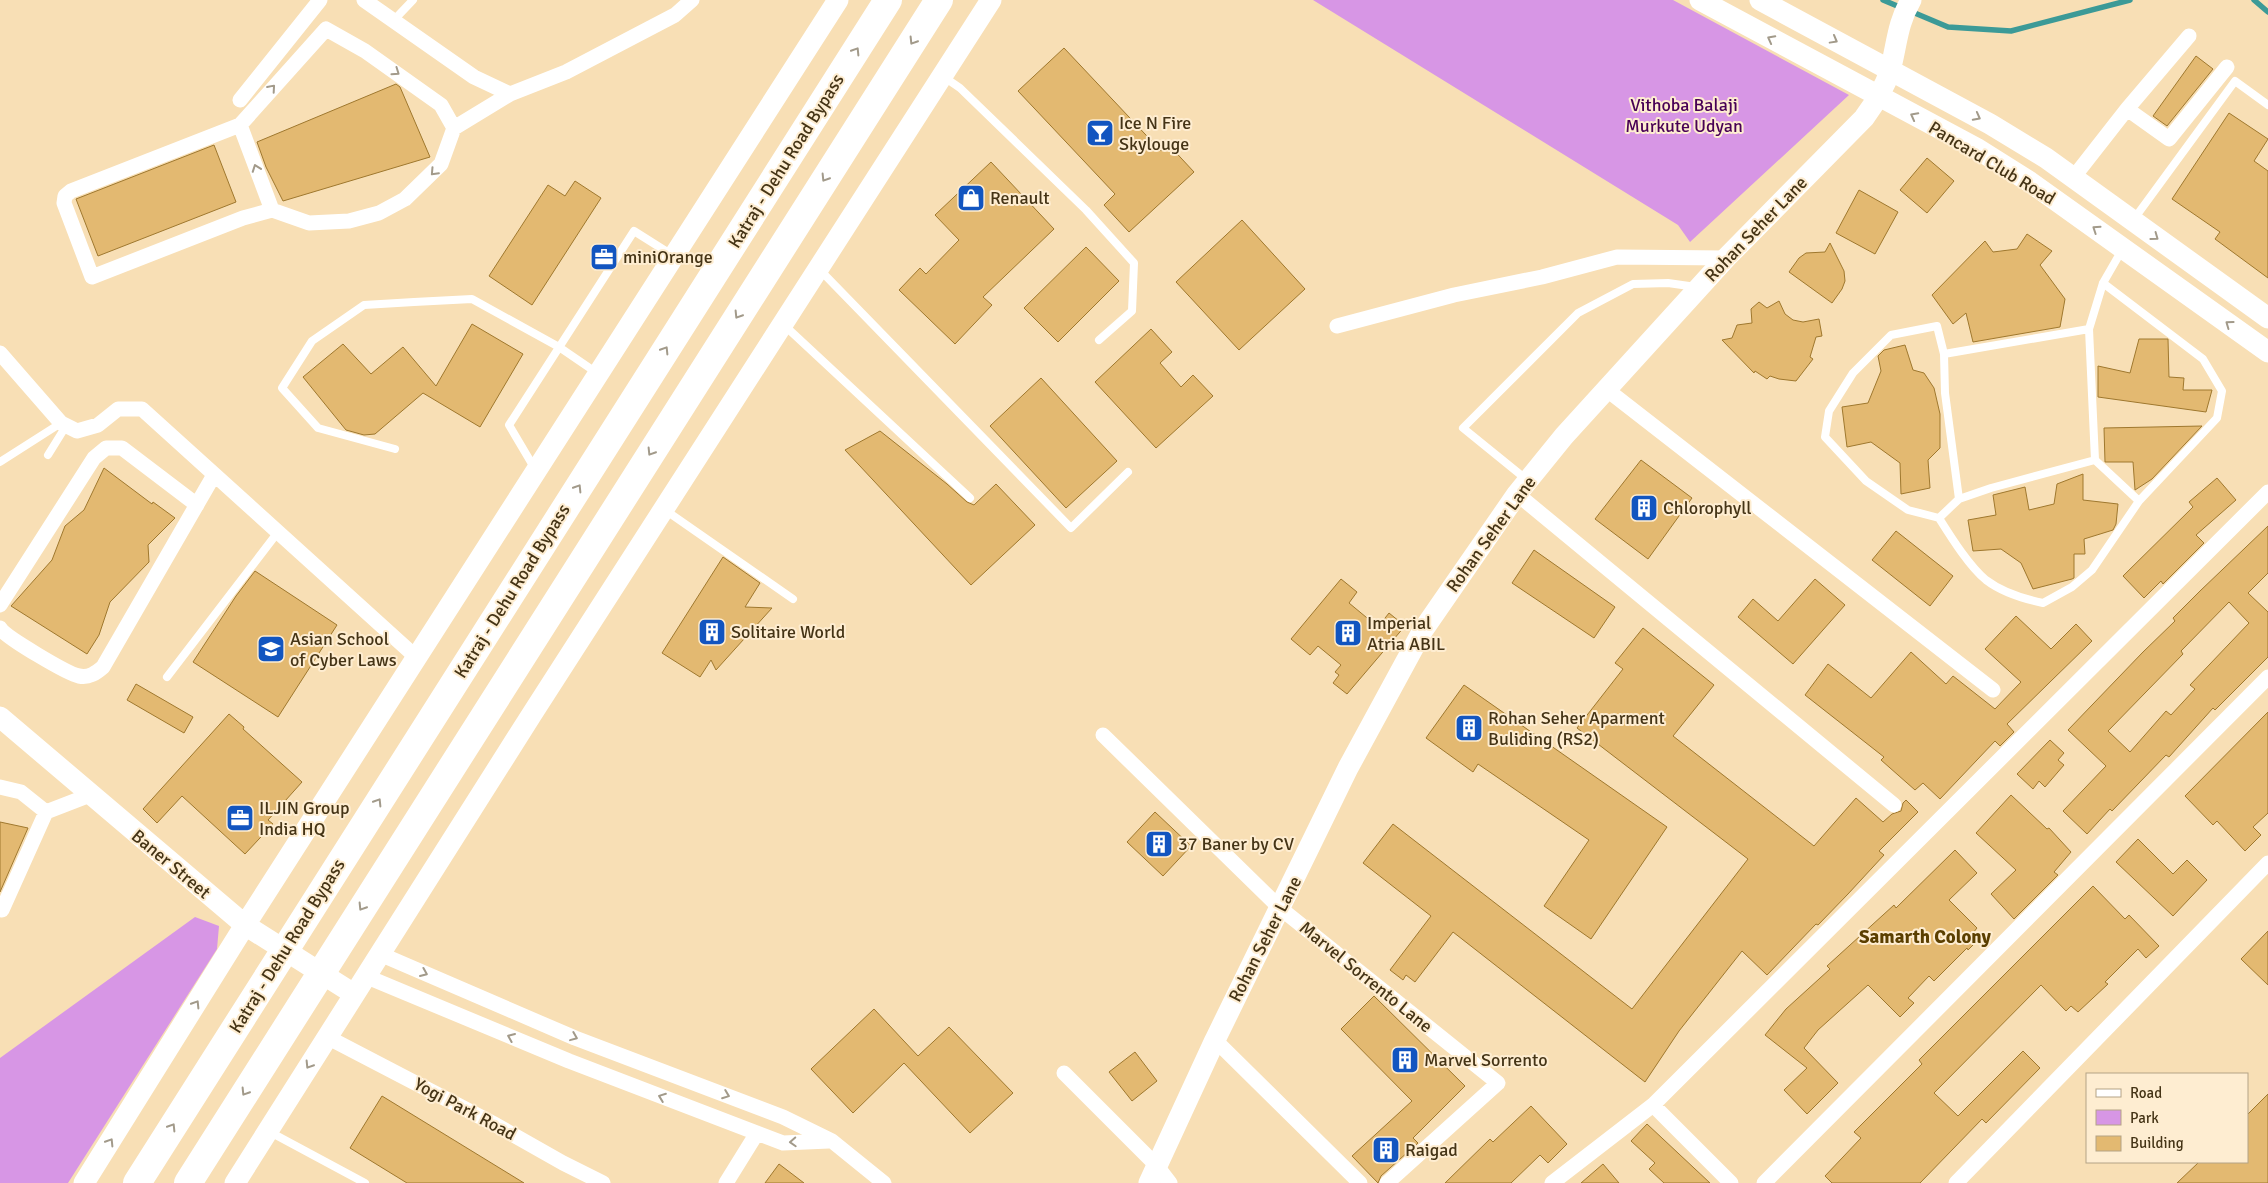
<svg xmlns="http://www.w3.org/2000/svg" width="2268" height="1183" font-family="Signika,sans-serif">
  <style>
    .green { fill: #d796e5 }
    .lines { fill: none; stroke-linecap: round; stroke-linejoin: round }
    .stream { stroke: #3c9a97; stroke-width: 5.5 }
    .building { fill: #e3b971; stroke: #9f782e; fill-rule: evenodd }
    .lane { stroke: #fff; stroke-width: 8 }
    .street { stroke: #fff; stroke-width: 15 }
    .secondary { stroke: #fff; stroke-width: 21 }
    .highway { stroke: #fff; stroke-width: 28 }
    .oneway { stroke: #a29a8a }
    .labels { text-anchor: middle; stroke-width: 4; stroke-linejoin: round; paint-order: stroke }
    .park-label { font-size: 18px; fill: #480055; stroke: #feedd1 }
    .poi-label { font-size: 18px; fill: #453416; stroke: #feedd1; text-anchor: start }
    .street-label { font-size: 18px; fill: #453416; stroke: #feedd1 }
    .neighbourhood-label { font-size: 19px; font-weight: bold; fill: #5b3f00; stroke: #feedd1 }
  </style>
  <rect width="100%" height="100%" fill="#f8dfb5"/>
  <path class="green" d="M1313,0h360l176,95 -159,147 -12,-17z
    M195,917l24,9 -2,23 -149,234h-68v-125z"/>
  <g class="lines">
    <path class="stream" d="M1883,0l19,8
      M2254,0l14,12
      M1910,11l38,16 63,4 119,-31"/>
  </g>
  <path class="building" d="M1064,48l97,103 7,-7 26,28 -65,60 -25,-27 11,-11 -97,-103z
    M2196,56l17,13 -46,57 -14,-10z
    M396,84l4,3 30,70 -147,44 -17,-34 -9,-25z
    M2229,113l39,26 -14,22 14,10v107l-53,-39 5,-7 -48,-33z
    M214,145l22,57 -138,54 -22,-57z
    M1927,158l27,23 -27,32 -27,-23z
    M991,162l63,67 -71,68 9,8 -37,39 -56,-54 21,-22 6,6 33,-34 -24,-25z
    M575,181l26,17 -69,107 -43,-29 59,-91 17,11z
    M1859,190l39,22 -23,42 -39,-21z
    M1242,220l63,69 -66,61 -63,-68z
    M2027,234l25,17 -12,14 25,34 -5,28 -87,15 -7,-29 -13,11 -21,-29 53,-54 8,11 24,-3z
    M1830,243l14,28 1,10 -3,8 -10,14 -43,-31 10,-14 7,-5 19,-1z
    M1086,247l33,34 -61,61 -34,-34z
    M1779,301l6,13 8,6 10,2 16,-3 3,17 -6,1 -6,20 3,2 -17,22 -17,-2 -9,-3 -3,3 -12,-8 -1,2 -32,-33 10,-2 5,-13 15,-2 -1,-14 8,-7 8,6z
    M472,324l51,30 -43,73 -57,-34 -48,41 -11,1 -18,-5 -43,-53 40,-33 28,30 32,-27 33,39z
    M1151,329l21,23 -12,11 21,24 12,-12 20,21 -57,52 -61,-66z
    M2139,339h29l1,38 15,1 -1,12h29l-6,22 -108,-15v-31l32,7z
    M1905,345l8,25 11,3 10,15 6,26v34l-12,12 2,28 -29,6 -1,-31 -29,-21 -24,5 -5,-40 26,-4 13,-32 -3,-15 6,-6z
    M1041,378l76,83 -51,47 -76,-82z
    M2202,426l-50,53 -17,11 -2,-28h-28l-1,-34z
    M880,431l67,53 20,18 7,3 22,-21 39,41 -64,60 -126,-135z
    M1641,460l51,38 -44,61 -53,-40z
    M104,468l48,36 1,-2 22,16 -27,27 1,17 -39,40 -11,33 -12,19 -76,-48 41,-46 13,-34 19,-16z
    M2083,474v26l35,4 -2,20 -3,6 -29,9 1,15h-11v24l-2,1 -39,10 -12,-26 -20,-14 -28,2 -5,-31 28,-5 -3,-20 32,-8 4,23 25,-6 3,-20z
    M2217,478l19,22 -40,35 8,8 -41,41 -2,-3 -17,17 -21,-22 70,-69 -4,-5z
    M2268,526v47l-20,20 20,19v45l-53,53 -2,-2 -44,49 -3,-2 -54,56 -2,-2 -23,25 -24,-23 43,-45 -38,-36 75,-78 32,-31 -2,-3 27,-27zM2229,602l20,21 -59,62 5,4 -24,26 -5,-4 -36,41 -22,-21 75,-77 -2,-3z
    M1896,531l57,45 -23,30 -58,-46z
    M1534,550l81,57 -21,31 -82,-55z
    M723,557l37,26 -15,24 27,1 -56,62 -5,-10 -11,17 -38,-24z
    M255,571l82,54 -59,92 -85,-55 43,-66z
    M1341,579l16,13 -8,11 29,24 11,-14 16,13 -58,68 -14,-11 6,-8 -4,-3 6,-7 -23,-19 -8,9 -19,-16z
    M1815,579l30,26 -52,59 -55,-47 15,-18 25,22z
    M2016,616l35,33 25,-25 16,17 -85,83 7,8 -14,14 -5,-5 -55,58 -17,-16 -8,7 -34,-30 3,-3 -79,-62 23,-31 43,34 40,-46 35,32 7,-8 42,33 26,-27 -36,-33z
    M1643,628l71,57 -41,51 141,110 42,-48 27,24 9,-8 9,-3 2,-8 3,-3 12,12 -39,39 5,4 -36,39 -30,31 -2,-1 -49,51 -25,-24 -63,80 -34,51 -192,-150 -38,50 -9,-7 -3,5 -13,-10 41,-54 -68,-53 30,-39 239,185 116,-150 -171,-131 46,-59 -8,-6z
    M136,684l57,33 -9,16 -57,-33z
    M1464,685l203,142 -76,112 -47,-33 45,-66 -111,-76 -5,8 -47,-34z
    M2268,712v101l-15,14 8,8 -16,16 -28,-30 -4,4 -28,-29z
    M229,714l15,13 -1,2 59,53 -34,38 5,4 -28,30 -63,-58 -25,27 -14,-14z
    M2050,740l14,13 -6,7 6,5 -19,22 -6,-6 -6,8 -16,-15z
    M2011,795l36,34 2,-1 22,24 -17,20 4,3 -44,44 -23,-25 25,-24 -40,-37z
    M1155,812l36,34 -28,30 -36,-34z
    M0,822l28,6 -28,64z
    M2138,839l35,35 14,-14 20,20 -34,36 -57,-54z
    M1955,850l22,23 -28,27 28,28 -4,5 6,6 -11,11 -1,-2 -33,33 -5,-5 -21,22 6,5 -14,14 -32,-32 -50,45 -14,18 34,35 -31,31 -23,-24 23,-22 -42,-33 21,-26 44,-40 -3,-3 67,-61 2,3z
    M2093,886l32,33 4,-4 30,31 -13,12 -8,-9 -33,33 3,2 -30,28 -7,-6 -5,5 -25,-26 -107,108 24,23 65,-65 17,17 -54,55 -4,-4 -62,64h-88l-7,-7 36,-38 -7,-6 68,-68 -3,-4z
    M2268,931v54l-27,-26z
    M1374,996l91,90 -52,52 5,5 -37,33 -3,7 -26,-27 60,-55 -71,-72z
    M874,1009l44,47 31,-29 64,66 -43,40 -66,-70 -51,50 -42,-44z
    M1135,1052l22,29 -25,20 -23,-29z
    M2268,1094v89h-91l22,-21h48v-47z
    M382,1096l142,87h-117l-57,-35z
    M1531,1106l36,38 -19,19 -8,-8 -29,28h-66l45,-44 3,3z
    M1647,1124l63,59h-46l-15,-14 6,-6 -24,-22z
    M779,1164l25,19h-39z
    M1603,1164l16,19h-38z"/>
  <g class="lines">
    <path class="lane" d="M393,21l20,-21
      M944,77l16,11 126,122 48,53 -2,48 -33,29
      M2134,219l101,-138 33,24
      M820,270l251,258 57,-56
      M784,325l186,173
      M1944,354l145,-25
      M395,449l-77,-21 -36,-40 30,-47 52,-36 50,-3 58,-3 87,48 38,26
      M48,455l18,-29
      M2095,460l44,41
      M0,462l61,-39
      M535,469l-26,-44 125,-194 38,24
      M1527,480l-64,-52 115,-115 55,-29 35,-1 28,4
      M1959,499l-14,-106 -1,-39 -7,-28 -46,9 -38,38 -24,38 -4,26 41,44 42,29 31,8 20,-19 32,-11 104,-28 -6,-131 14,-46 19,-33
      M665,510l128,89
      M1939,518c12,19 30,48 47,62 17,13 38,19 57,23l29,-16 20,-17 47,-69 78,-83 5,-27 -19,-32 -100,-76
      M167,677l111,-145
      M270,1132l95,51"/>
    <path class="street" d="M364,0l110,77 36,17 56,-22 109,-57 17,-15
      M240,100l80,-100
      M2127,109l42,30 58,-72
      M240,125l32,85
      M454,128l-13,-23 -76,-54 -39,-22 -86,96 -169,66 -6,5 -1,7 28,74 151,-59 29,-8 37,13 40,-2 30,-8 26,-14 36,-35 13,-36 56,-34
      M2073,178l54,-69 62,-73
      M1337,326l117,-31 88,-18 75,-20 109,1
      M0,353l61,70 16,8 21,-6 20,-16h24l274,248
      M1606,389l387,301
      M1517,494l377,311
      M0,605l94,-147 12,-10h16l75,57
      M0,628c5,9 68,46 79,48 10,2 17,-3 24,-9l111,-192
      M1103,735l177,173 218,175 -111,100
      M0,787l21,5 25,20
      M0,909l2,1 44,-98 44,-17
      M380,954l195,84 208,79 49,24 52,42
      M365,976l204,85 214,82 46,-2
      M327,1037l169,88 67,38 40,20
      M1215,1040l145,143
      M1064,1073l93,93 13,17
      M1653,1105l78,78
      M726,1183l31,-50
      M1552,1183l101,-78 615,-613
      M1764,1183l504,-506
      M1956,1183l312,-320"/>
    <path class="secondary" d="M1700,0l276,148 54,34 238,170
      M1760,0l230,124 56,34 222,160
      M0,717l245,208 109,69
      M84,1183l161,-258 593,-925
      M235,1183l297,-469 459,-714
      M1149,1183l66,-143 133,-272 75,-138 94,-136 47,-58 162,-178 138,-140c11,-15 20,-29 26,-47 7,-26 7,-47 21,-71"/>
    <path class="highway" d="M137,1183l751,-1183
      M188,1183l751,-1183"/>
  </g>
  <defs><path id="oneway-chevron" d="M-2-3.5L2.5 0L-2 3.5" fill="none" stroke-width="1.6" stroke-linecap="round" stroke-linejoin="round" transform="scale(1.25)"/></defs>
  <g class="oneway">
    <use href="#oneway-chevron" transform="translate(1771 39) rotate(-152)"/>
    <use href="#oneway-chevron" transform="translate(1834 40) rotate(29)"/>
    <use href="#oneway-chevron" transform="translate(913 41) rotate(122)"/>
    <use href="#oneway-chevron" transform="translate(856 51) rotate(-58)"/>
    <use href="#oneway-chevron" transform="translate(396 72) rotate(35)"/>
    <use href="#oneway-chevron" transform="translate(272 88) rotate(-49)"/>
    <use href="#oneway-chevron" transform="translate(1914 116) rotate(-152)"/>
    <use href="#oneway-chevron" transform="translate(1977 117) rotate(28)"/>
    <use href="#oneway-chevron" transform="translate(256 168) rotate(-110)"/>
    <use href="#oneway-chevron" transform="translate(434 172) rotate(133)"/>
    <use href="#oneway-chevron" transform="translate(825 178) rotate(122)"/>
    <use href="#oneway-chevron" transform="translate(2096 229) rotate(-146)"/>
    <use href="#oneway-chevron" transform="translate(2155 237) rotate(36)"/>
    <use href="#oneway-chevron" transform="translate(738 315) rotate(122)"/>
    <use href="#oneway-chevron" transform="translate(2229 324) rotate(-144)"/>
    <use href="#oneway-chevron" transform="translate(665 350) rotate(-58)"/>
    <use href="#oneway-chevron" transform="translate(651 452) rotate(122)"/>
    <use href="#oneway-chevron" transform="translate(578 488) rotate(-58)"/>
    <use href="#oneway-chevron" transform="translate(378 802) rotate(-58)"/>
    <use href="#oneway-chevron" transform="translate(362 907) rotate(122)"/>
    <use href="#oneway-chevron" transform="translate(424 973) rotate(23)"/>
    <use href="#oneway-chevron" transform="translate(196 1004) rotate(-58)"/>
    <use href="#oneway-chevron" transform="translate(511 1037) rotate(-157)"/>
    <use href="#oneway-chevron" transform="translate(574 1037) rotate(22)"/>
    <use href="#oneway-chevron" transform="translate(309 1065) rotate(122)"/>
    <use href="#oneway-chevron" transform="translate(245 1092) rotate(122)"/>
    <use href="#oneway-chevron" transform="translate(726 1095) rotate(21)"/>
    <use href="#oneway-chevron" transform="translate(662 1097) rotate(-159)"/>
    <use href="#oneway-chevron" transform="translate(172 1127) rotate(-58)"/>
    <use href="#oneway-chevron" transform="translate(110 1142) rotate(-58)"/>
    <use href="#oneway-chevron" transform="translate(793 1142) rotate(177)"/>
  </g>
  <defs>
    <symbol id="bar-square" viewBox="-11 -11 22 22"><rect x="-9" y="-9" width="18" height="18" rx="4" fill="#1255c0" stroke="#feedd1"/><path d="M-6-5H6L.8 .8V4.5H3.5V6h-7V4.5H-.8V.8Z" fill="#fff"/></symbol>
    <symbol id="shop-square" viewBox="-11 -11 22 22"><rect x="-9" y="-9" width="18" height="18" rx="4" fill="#1255c0" stroke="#feedd1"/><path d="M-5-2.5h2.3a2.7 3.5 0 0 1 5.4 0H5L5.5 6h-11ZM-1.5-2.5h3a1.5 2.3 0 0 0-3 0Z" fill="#fff"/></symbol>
    <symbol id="office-square" viewBox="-11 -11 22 22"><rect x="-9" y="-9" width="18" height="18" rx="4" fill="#1255c0" stroke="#feedd1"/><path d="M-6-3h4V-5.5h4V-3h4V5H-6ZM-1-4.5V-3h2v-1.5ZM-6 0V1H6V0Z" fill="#fff"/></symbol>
    <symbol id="building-square" viewBox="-11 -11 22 22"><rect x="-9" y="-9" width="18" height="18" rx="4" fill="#1255c0" stroke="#feedd1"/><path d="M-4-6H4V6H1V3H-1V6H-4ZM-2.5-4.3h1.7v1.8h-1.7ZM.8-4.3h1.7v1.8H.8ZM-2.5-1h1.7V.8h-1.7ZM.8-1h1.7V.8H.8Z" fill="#fff"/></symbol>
    <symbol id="university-square" viewBox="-11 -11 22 22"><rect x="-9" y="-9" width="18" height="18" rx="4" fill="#1255c0" stroke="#feedd1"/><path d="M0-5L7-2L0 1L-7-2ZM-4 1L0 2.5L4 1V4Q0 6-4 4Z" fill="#fff"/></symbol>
  </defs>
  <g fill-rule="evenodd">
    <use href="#bar-square" x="1084" y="117" width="32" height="32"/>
    <use href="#shop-square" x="955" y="182" width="32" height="32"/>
    <use href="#office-square" x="588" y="241" width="32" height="32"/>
    <use href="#building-square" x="1628" y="492" width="32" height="32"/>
    <use href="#building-square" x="696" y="616" width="32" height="32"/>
    <use href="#building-square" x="1332" y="617" width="32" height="32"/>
    <use href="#university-square" x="255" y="633" width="32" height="32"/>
    <use href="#building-square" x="1453" y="712" width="32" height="32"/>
    <use href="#office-square" x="224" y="802" width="32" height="32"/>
    <use href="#building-square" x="1143" y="828" width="32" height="32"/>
    <use href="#building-square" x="1389" y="1044" width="32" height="32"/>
    <use href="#building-square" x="1370" y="1134" width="32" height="32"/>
  </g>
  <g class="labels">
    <g class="park-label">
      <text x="1684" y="111">Vithoba Balaji<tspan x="1684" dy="21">Murkute Udyan</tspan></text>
    </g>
    <g class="poi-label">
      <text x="1119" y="129">Ice N Fire<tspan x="1119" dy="21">Skylouge</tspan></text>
      <text x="990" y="204">Renault</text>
      <text x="623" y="263">miniOrange</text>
      <text x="1663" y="514">Chlorophyll</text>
      <text x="1367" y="629">Imperial<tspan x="1367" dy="21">Atria ABIL</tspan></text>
      <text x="731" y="638">Solitaire World</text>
      <text x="290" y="645">Asian School<tspan x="290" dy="21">of Cyber Laws</tspan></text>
      <text x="1488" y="724">Rohan Seher Aparment<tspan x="1488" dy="21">Buliding (RS2)</tspan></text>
      <text x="259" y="814">ILJIN Group<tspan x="259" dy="21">India HQ</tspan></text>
      <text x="1178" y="850">37 Baner by CV</text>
      <text x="1424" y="1066">Marvel Sorrento</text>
      <text x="1405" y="1156">Raigad</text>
    </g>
    <g class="street-label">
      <text transform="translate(786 161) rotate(-58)" y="6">Katraj - Dehu Road Bypass</text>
      <text transform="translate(1992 163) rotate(31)" y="6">Pancard Club Road</text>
      <text transform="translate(1756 229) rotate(-46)" y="6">Rohan Seher Lane</text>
      <text transform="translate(1491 534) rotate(-54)" y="6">Rohan Seher Lane</text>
      <text transform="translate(512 591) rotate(-58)" y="6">Katraj - Dehu Road Bypass</text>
      <text transform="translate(171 864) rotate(40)" y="6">Baner Street</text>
      <text transform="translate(1265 939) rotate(-63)" y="6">Rohan Seher Lane</text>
      <text transform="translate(287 946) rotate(-58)" y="6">Katraj - Dehu Road Bypass</text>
      <text transform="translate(1366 977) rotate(39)" y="6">Marvel Sorrento Lane</text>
      <text transform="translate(465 1109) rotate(28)" y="6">Yogi Park Road</text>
    </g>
    <g class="neighbourhood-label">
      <text x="1925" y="943">Samarth Colony</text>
    </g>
  </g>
  <rect x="2086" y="1073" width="162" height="90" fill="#feedd1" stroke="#b4a386"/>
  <rect x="2096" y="1089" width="25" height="8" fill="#ffffff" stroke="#b4a386"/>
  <text x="2130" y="1098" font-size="15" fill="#453416">Road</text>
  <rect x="2096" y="1110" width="25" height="15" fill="#d796e5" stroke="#b4a386"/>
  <text x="2130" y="1123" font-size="15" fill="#453416">Park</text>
  <rect x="2096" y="1136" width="25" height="15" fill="#e3b971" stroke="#b4a386"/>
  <text x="2130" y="1148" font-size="15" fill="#453416">Building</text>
</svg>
